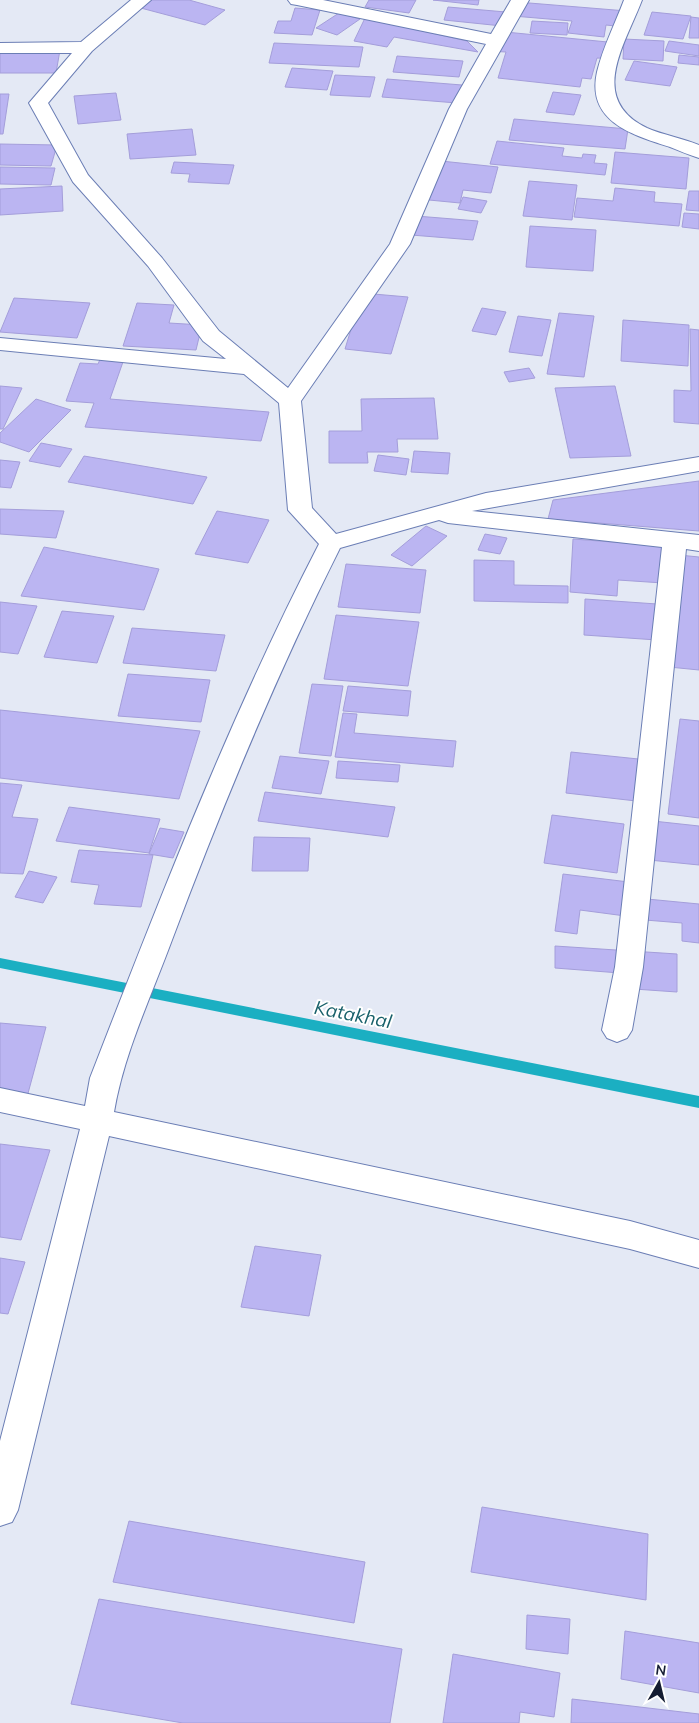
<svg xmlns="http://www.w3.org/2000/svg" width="699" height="1723" font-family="Mulish,sans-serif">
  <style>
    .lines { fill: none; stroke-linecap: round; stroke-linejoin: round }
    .stream { fill: #1bafc2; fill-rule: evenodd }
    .building { fill: #bbb5f2; stroke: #a49eda }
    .minor-casing { stroke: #6b7eb5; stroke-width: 2 }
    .minor { fill: #fff; fill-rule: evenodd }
    .labels { text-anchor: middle; stroke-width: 4; stroke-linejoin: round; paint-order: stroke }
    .water-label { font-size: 19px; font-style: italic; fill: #18606a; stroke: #fff }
  </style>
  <rect width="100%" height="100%" fill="#e4e9f5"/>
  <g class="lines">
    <path class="stream" d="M0,958l699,138v12l-699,-140z"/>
  </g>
  <path class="building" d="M146,0h43l36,10 -20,15 -68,-18z
    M369,0h47l-7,13 -44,-6z
    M433,0h46l-1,5z
    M517,2l110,9 -3,16 -18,-2 -2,12 -36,-4 4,-12 -59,-5z
    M448,7l58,5 -4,14 -58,-6z
    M295,8l25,2 -8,25 -38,-2 4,-12h13z
    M652,12l39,4 -8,23 -39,-4z
    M339,13l21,6 -23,16 -21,-7z
    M691,17l8,1v20h-10z
    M365,18l102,23 11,11 -84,-15 -7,10 -33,-6z
    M532,21l36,2 -1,12 -37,-2z
    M495,31l123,12 -4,16 -17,-1 -6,21 -9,-1 -2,9 -82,-9 8,-26 -19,-1z
    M624,39l40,2 -1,20 -40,-2z
    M669,41l30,4v11l-34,-5z
    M274,43l89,4 -4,20 -90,-4z
    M60,50l-4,23h-56v-22z
    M679,55l20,2v8l-21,-2z
    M397,56l66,5 -4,16 -66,-5z
    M634,61l43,6 -7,19 -45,-6z
    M292,68l41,3 -6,19 -42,-3z
    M335,75l40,2 -5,20 -40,-2z
    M387,79l75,6 -5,18 -75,-6z
    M553,92l28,3 -7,20 -28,-3z
    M116,93l5,27 -43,4 -4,-28z
    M0,94h9l-6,40h-3z
    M514,119l114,10 -3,20 -116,-9z
    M192,129l4,26 -66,4 -3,-25z
    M497,141l67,7 -2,8 20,2 1,-4 13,1 -2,8 13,1 -2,11 -115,-11z
    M0,144l57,1 -6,21 -51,-1z
    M615,152l74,6 -3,31 -75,-6z
    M441,161l57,6 -7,26 -28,-3 -3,13 -31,-3z
    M174,162l60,3 -5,19 -41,-2 2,-8 -19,-1z
    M0,167l55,1 -4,17 -51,-1z
    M529,181l48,4 -5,35 -49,-4z
    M62,186l1,25 -63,4v-26z
    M615,188l40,4 -1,10 28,2 -3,22 -105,-9 3,-19 36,3z
    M689,191h10v20l-13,-1z
    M463,197l24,4 -6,12 -23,-4z
    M684,213l15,1v15l-17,-2z
    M416,216l62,5 -5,19 -62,-5z
    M530,226l66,4 -3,41 -67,-4z
    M362,293l46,4 -17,57 -46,-5z
    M14,298l76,5 -13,35 -77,-6z
    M137,303l37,2 -5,18 33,2 -6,25 -73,-4z
    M482,308l24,4 -10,23 -24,-4z
    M559,313l35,3 -10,61 -37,-3z
    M518,316l33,4 -9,36 -33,-4z
    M623,320l66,5 -1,41 -67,-5z
    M690,329l9,1v94l-25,-2v-32l17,1z
    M101,357l23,2 -14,40 159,13 -8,29 -176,-14 9,-24 -28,-2 14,-38 18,1z
    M529,368l6,10 -26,4 -5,-10z
    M0,386l22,2 -19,41h-3z
    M615,386l16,70 -61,2 -15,-70z
    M434,398l4,41h-41l1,13h-31l1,11h-39v-32h33l-1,-32z
    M36,399l35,11 -42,42 -29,-10v-9z
    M41,443l31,6 -12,18 -31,-6z
    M414,451l36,2 -2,21 -37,-2z
    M378,455l31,4 -3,16 -32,-4z
    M84,456l123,21 -14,27 -125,-22z
    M0,460l20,2 -9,26 -11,-1z
    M699,481v50l-151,-12 5,-19z
    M0,509l64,2 -8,27 -56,-4z
    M217,511l52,9 -21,43 -53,-9z
    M426,526l21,10 -35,30 -21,-11z
    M485,534l22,4 -7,16 -22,-4z
    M573,539l91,7 -1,37 -45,-3 -1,16 -47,-4z
    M44,547l115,22 -15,41 -123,-14z
    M679,555l20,2v113l-30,-3z
    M474,560l40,1v24l54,1v17l-94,-2z
    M346,564l80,6 -6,43 -82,-6z
    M585,599l72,5v36l-73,-5z
    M0,602l37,4 -19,48 -18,-2z
    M62,611l52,5 -17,47 -53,-6z
    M336,615l83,7 -11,64 -84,-7z
    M132,628l93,7 -9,36 -93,-8z
    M128,674l82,6 -9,42 -83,-6z
    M312,684l31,2 -12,70 -32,-3z
    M348,686l63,5 -3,25 -65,-5z
    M0,710l200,21 -21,68 -179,-21z
    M343,713l14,1 -3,19 102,8 -3,26 -118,-10z
    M680,719l19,2v97l-31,-4z
    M571,752l77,8 -3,42 -79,-9z
    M280,756l49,5 -8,33 -49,-6z
    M338,761l62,4 -2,17 -62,-4z
    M0,783l22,2 -10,32 26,2 -15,55 -23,-1z
    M265,792l130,15 -7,30 -130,-16z
    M69,807l91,12 -11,34 -93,-12z
    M552,815l72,9 -7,49 -73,-10z
    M653,821l46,5v39l-50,-5z
    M160,828l24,4 -11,26 -24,-4z
    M254,837l56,1 -2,33h-56z
    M79,850l74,5 -12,52 -47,-3 5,-19 -28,-3z
    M29,871l28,6 -14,26 -28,-6z
    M563,874l74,9 -4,34 -53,-7 -3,24 -22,-3z
    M647,899l52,5v39l-17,-2v-18l-37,-3z
    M555,946l122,8v38l-43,-3 -1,-15 -78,-6z
    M0,1023l46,4 -19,70 -27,-3z
    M0,1144l50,6 -29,90 -21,-3z
    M255,1246l66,9 -12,61 -68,-9z
    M0,1258l25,4 -17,52 -8,-1z
    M482,1507l166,27 -2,66 -175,-28z
    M129,1521l236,41 -11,61 -241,-41z
    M99,1599l303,50 -12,74h-207l-112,-19z
    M527,1615l43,4 -2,35 -42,-5z
    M625,1631l74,12v50l-78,-14z
    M453,1654l107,19 -6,44 -34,-5 -1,11h-76z
    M572,1699l127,15v9h-128z"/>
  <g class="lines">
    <defs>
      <path id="minor" d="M131,0h20l-59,51 -44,52 40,72 74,83 57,73 69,57 102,-144 59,-135 37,-65 -189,-39 -6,-1 -3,-4h35l168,34 20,-34h18l-62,109 -57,135 -109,157 11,107 24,26 150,-41 213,-36v14l-227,40 227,24v16l-13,-2 -43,418 -11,63 -5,8 -10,4 -10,-4 -5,-8 13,-63 47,-420 -214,-24 -9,-3 -99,28c-64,127 -118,259 -168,392 -21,57 -48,113 -58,172l516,109 69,19v28l-69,-19 -521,-113 -91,374 -6,12 -12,4v-85l80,-312 -80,-17v-24l85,18 5,-28c70,-180 140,-362 229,-534l-31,-34 -9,-107 -35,-29 -244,-24v-12l226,21 -23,-18 -55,-75 -75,-84 -44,-79 43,-50h-72v-10l81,-1z
        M624,0h18c-17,45 -55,99 5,128 16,7 35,10 52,17v13c-10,-3 -19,-7 -29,-11 -37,-12 -84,-25 -73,-75 6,-25 18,-48 27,-72z"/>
    </defs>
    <use href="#minor" class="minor-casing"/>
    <use href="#minor" class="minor"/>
  </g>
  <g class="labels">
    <g class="water-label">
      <text transform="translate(353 1014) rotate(11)" y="7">Katakhal</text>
    </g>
  </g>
  <g transform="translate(659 1683) rotate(8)" stroke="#ffffff" stroke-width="4" paint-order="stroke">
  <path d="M0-4L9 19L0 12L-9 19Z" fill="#151d32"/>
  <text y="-8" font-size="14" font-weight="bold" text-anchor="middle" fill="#151d32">N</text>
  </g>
</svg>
